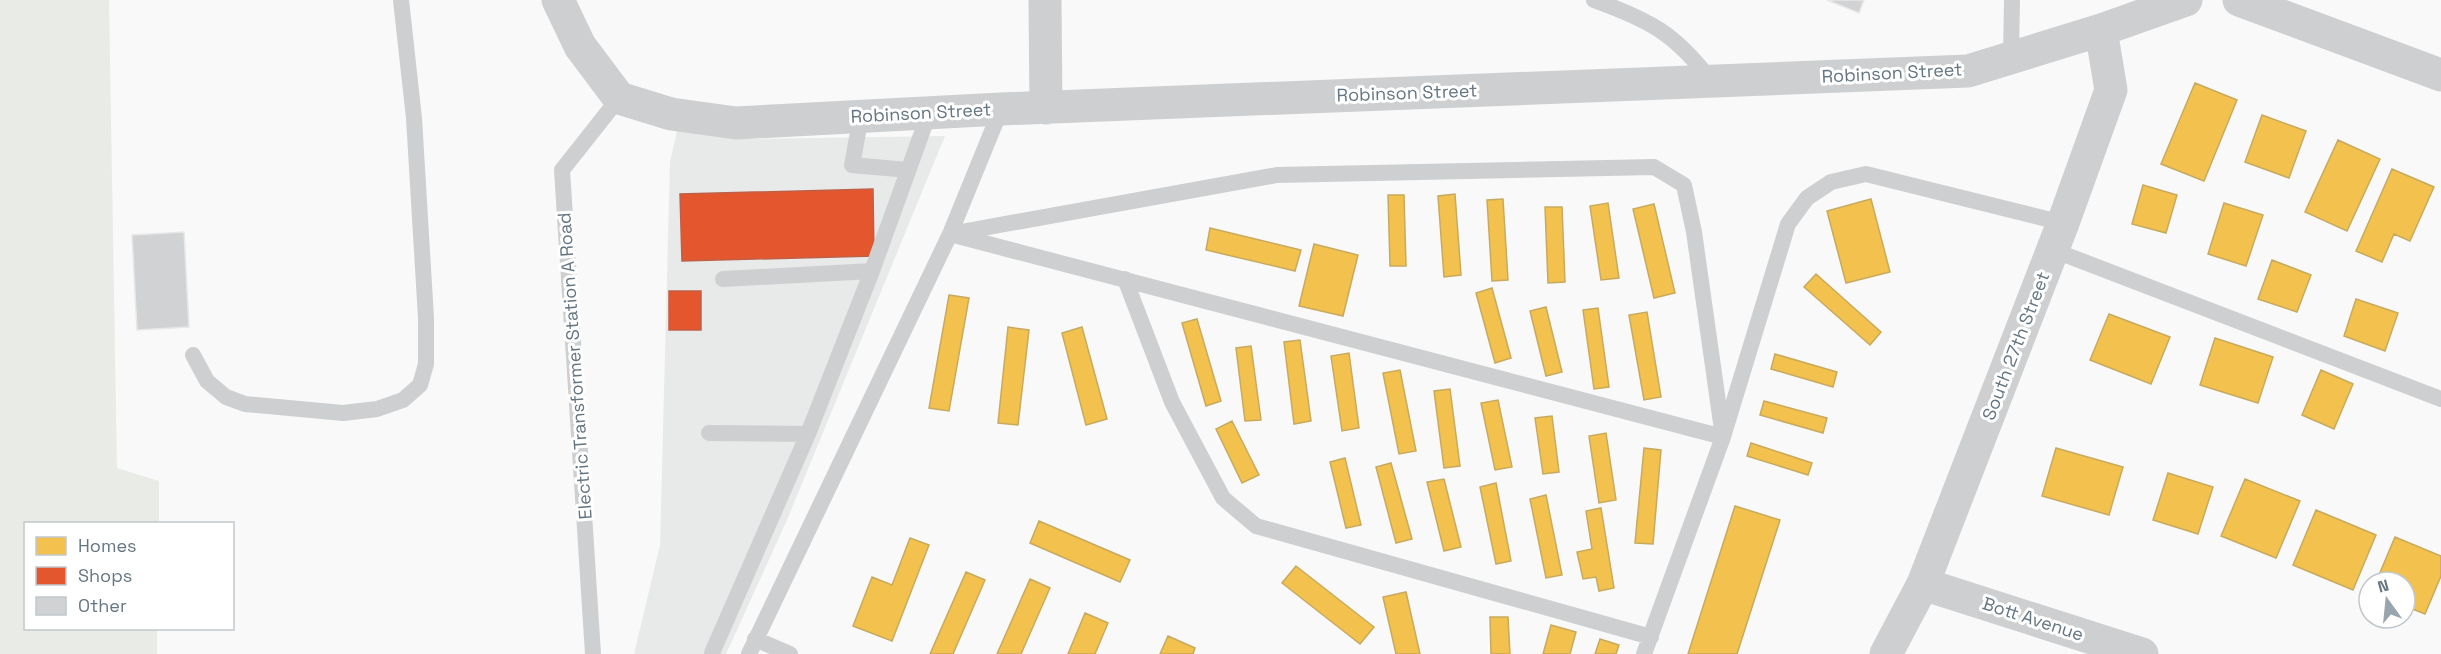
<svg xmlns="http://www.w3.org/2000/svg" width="2441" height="654" font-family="'Space Grotesk',sans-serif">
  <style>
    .built { fill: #e8e9e9 }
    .green { fill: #e8ebe6 }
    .homes { fill: #f2c14e; stroke: #c8aa5e; stroke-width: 1.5 }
    .shops { fill: #e4572e; stroke: #be6048; stroke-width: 1.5 }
    .building { fill: #d0d2d3; stroke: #e8e8e8; stroke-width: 1.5 }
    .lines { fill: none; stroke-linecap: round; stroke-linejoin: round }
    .service { stroke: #cecfd0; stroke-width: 16 }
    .minor { stroke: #cecfd0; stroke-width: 33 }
    .labels { text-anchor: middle; stroke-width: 6; stroke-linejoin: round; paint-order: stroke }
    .street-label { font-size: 18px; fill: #657683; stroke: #fff }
  </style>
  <rect width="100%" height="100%" fill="#f9f9f9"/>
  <path class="built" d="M681,115l61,24 203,-3 -158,384 -61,134h-92l26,-109 10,-384z"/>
  <path class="green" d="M0,0h109l8,468 42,13v42l-133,1v104l131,1v25h-157z"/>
  <path class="homes" d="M2195,83l42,17 -33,81 -43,-17z
    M2262,115l44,16 -17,47 -44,-16z
    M2338,140l42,19 -33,72 -42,-19z
    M2392,169l42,18 -24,54 -16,-7 -12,28 -26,-11z
    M2143,185l34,10 -11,38 -34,-9z
    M1455,194l6,81 -17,2 -6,-81z
    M1388,195h16l2,71h-16z
    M1503,199l5,81 -16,1 -5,-81z
    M1871,199l19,73 -44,11 -19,-72z
    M1608,203l11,75 -18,2 -11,-74z
    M2224,203l39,12 -17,51 -38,-12z
    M1654,204l21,89 -21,5 -21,-89z
    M1545,207h17l3,75 -17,1z
    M1210,228l91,22 -6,21 -89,-21z
    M1314,244l44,11 -15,61 -44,-10z
    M2272,260l39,15 -14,37 -39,-13z
    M1816,274l65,58 -11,13 -66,-58z
    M1492,288l19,70 -16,5 -19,-70z
    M949,295l20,3 -20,113 -20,-3z
    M2356,299l42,14 -13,38 -41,-15z
    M1546,307l16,65 -16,4 -16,-65z
    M1598,308l11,79 -15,2 -11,-79z
    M1647,312l14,85 -17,3 -15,-85z
    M2109,314l61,23 -19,47 -61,-24z
    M1197,319l24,82 -15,5 -24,-83z
    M1008,327l21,3 -11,95 -20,-2z
    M1082,327l25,92 -21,6 -24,-92z
    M2215,338l58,19 -15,46 -58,-18z
    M1300,340l11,81 -17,3 -10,-82z
    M1251,346l10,74 -16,1 -9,-73z
    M1349,353l10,75 -17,3 -11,-75z
    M1775,354l62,18 -4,15 -62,-18z
    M1400,370l16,81 -17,3 -16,-81z
    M2321,370l32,14 -19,45 -32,-14z
    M1450,389l10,77 -16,2 -10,-77z
    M1498,400l14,67 -17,3 -14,-67z
    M1764,401l63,17 -4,15 -63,-18z
    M1552,416l7,56 -16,2 -8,-56z
    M1232,421l27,54 -17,8 -26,-54z
    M1606,433l10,67 -17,3 -10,-67z
    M1751,443l61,20 -4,12 -61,-19z
    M1644,448l17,2 -8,94 -18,-1z
    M2056,448l67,19 -14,48 -67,-19z
    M1345,458l16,67 -15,3 -16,-66z
    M1391,463l21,76 -16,4 -20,-76z
    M2168,473l45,14 -15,47 -45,-14z
    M1444,479l17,68 -17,4 -17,-69z
    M2245,479l55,22 -24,57 -55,-22z
    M1496,483l15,78 -15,3 -16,-77z
    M1546,495l16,80 -16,3 -16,-79z
    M1735,506l45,14 -43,134h-49z
    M1601,508l13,80 -15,3 -3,-14 -13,2 -6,-27 15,-3 -6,-38z
    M2316,510l60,25 -23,55 -60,-25z
    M1039,521l91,39 -10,22 -90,-39z
    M2395,537l46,19v20l-16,38 -20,-8v-24h-29z
    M910,538l19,7 -37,96 -39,-15 19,-49 20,8z
    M1296,566l78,61 -14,17 -78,-61z
    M966,572l19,8 -32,74h-23z
    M1030,579l20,9 -29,66h-24z
    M1406,592l14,62h-24l-13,-57z
    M1085,613l23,10 -13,31h-27z
    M1490,617h18l2,37h-19z
    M1551,625l25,7 -6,22h-27z
    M1168,636l27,12 -2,6h-33z
    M1600,639l19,6 -3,9h-21z"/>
  <path class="shops" d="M873,189l1,67 -192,5 -2,-67z
    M669,291h32v39h-32z"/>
  <path class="building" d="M1827,0h37l-5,13z
    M184,232l5,95 -52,3 -5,-95z"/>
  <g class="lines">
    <path class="service" d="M1594,0c55,20 81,33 117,81
      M2011,58l1,-58
      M861,116l-9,49 56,5
      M2053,250l388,149
      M723,279l149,-8
      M1125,279l47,123 51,96 33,28 395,111
      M193,355l14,26 19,16 19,7 98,9 34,-4 26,-9 17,-15 6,-21v-46l-12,-200 -13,-118
      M709,433l99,1
      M755,639l35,15
      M712,653l96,-219 64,-163 57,-158
      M593,654l-31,-484 57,-72
      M749,654l201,-420 773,203 -29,-205 -10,-47 -30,-18 -377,8 -327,59 51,-125
      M1644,654l79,-217 65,-213 19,-26 24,-16 35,-8 197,49"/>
    <path class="minor" d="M558,0l22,46 39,52 52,16 65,9 265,-14 967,-38 133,-41 85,-30
      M1045,0l1,108
      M2239,0l202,75
      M1923,584l219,70
      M1886,654l37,-70 140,-361 48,-133 -10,-60"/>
  </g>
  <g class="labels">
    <g class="street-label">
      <text transform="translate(1892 73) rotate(-3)" y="6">Robinson Street</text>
      <text transform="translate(1407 93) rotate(-2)" y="6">Robinson Street</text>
      <text transform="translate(921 113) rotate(-3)" y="6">Robinson Street</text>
      <text transform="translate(2016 346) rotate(-69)" y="6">South 27th Street</text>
      <text transform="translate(575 366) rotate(-94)" y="6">Electric Transformer Station A Road</text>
      <text transform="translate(2033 619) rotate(18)" y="6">Bott Avenue</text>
    </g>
  </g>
  <rect x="24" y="522" width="210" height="108" fill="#ffffff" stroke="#c1c8cd" stroke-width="1.5"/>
  <rect x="36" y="537" width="30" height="18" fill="#f2c14e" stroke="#c1c8cd" stroke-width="1.5"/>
  <text x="78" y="552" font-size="18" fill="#657683">Homes</text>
  <rect x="36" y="567" width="30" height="18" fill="#e4572e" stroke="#c1c8cd" stroke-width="1.5"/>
  <text x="78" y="582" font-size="18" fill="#657683">Shops</text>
  <rect x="36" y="597" width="30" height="18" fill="#d0d2d3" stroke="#c1c8cd" stroke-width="1.5"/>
  <text x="78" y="612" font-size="18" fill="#657683">Other</text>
  <g transform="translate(2387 600) rotate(345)"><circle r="28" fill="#ffffff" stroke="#c1c8cd" stroke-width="1.5"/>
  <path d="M0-4.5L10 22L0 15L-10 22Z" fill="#99a4ac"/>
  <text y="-9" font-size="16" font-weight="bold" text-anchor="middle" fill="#657683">N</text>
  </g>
</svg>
